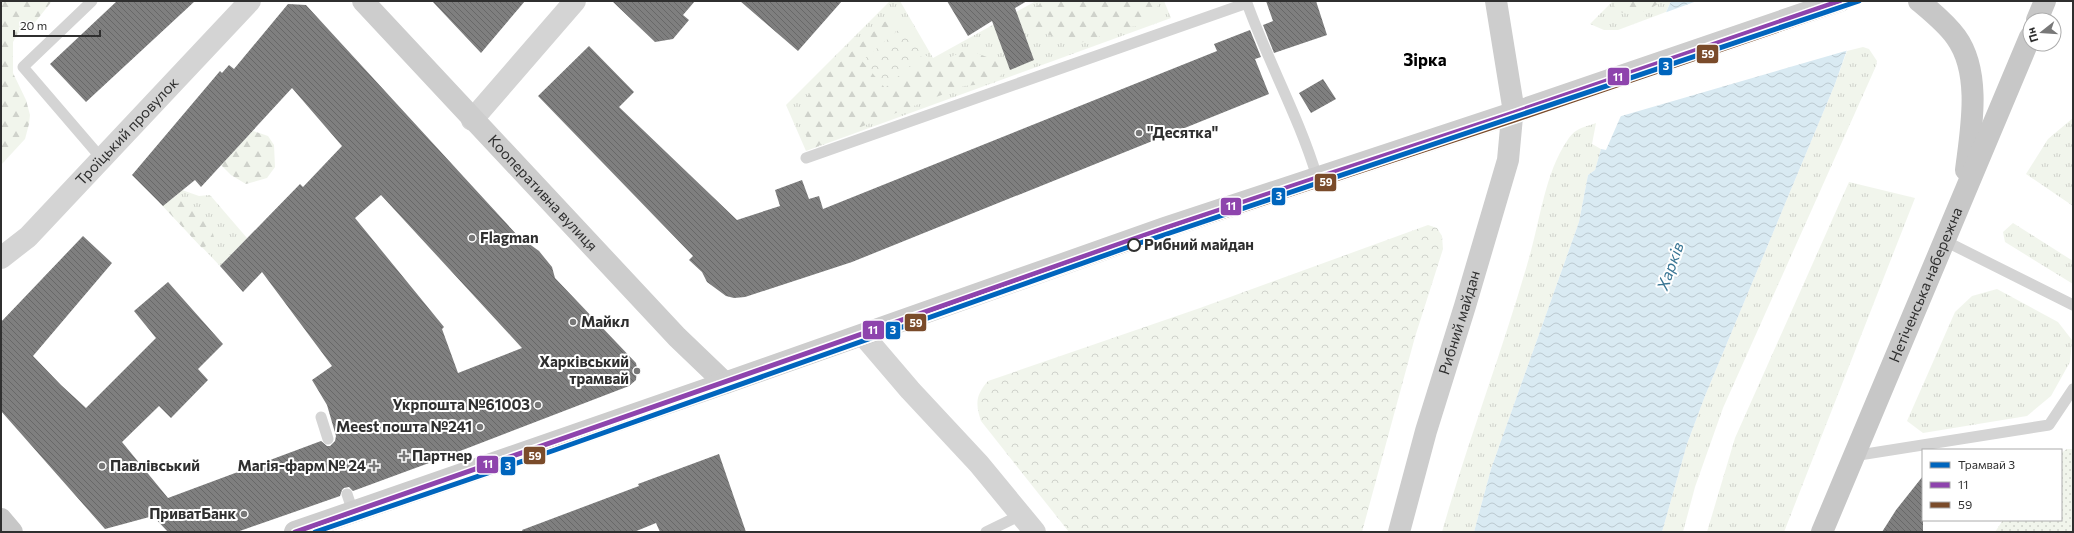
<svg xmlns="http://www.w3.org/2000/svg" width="2074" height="533" font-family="Commissioner,sans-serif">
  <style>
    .grass { fill: url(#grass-tufts) }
    .forest { fill: url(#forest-firs) }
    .park { fill: url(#park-crowns) }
    .garden { fill: url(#garden-dots) }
    .water { fill: url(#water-waves) }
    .pier { fill: #fff }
    .building { fill: url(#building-back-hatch); fill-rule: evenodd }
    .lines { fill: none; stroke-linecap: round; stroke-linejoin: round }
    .lane { stroke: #d4d4d4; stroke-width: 11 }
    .street { stroke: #d4d4d4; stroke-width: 22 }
    .secondary { stroke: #cdcdcd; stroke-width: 22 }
    .primary { stroke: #c7c7c7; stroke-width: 22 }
    .bus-1-casing { stroke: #fff; stroke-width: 8 }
    .bus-2-casing { stroke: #fff; stroke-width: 8 }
    .bus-1 { stroke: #8e44ad; stroke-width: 5 }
    .bus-2 { stroke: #7a4b2a; stroke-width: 5 }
    .tram-1-casing { stroke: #fff; stroke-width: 8 }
    .tram-1 { stroke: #0065bd; stroke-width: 5 }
    .poi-dot { fill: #787878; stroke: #fff; stroke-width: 1.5 }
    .stop-dot { fill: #fff; stroke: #2f2f2f; stroke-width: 2 }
    .labels { text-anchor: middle; stroke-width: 4; stroke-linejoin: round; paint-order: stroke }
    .street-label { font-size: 15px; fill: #2f2f2f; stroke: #fff }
    .poi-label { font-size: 15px; font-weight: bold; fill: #2f2f2f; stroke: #fff; text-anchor: start }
    .stop-label { font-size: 15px; font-weight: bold; fill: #2f2f2f; stroke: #fff; text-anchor: start }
    .water-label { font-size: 16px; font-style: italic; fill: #3a7694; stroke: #fff }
    .quarter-label { font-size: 17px; font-weight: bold; fill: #000; stroke: #fff }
    .line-badge { stroke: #fff; stroke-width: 1.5 }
    .badge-label { font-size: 11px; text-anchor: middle; font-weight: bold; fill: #fff }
  </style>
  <defs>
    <pattern id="grass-tufts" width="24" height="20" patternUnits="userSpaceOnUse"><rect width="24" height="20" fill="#f1f5ec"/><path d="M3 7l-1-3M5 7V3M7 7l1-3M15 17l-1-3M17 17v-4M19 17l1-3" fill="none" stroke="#cfd2cb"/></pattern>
    <pattern id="forest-firs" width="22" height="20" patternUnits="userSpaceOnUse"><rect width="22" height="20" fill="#f1f5ec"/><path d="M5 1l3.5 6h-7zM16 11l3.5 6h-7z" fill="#cfd2cb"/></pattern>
    <pattern id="park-crowns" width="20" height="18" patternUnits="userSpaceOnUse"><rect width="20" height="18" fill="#f1f5ec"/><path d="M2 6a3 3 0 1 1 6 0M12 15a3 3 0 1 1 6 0" fill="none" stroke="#cfd2cb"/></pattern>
    <pattern id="garden-dots" width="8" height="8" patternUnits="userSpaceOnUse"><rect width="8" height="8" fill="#f1f5ec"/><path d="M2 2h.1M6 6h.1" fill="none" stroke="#cfd2cb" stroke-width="1.8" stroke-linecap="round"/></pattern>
    <pattern id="water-waves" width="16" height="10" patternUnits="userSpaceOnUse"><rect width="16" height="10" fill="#d9eaf2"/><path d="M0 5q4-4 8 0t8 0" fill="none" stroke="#bbc9d0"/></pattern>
    <pattern id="building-back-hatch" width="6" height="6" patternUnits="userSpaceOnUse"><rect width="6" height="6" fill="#7f7f7f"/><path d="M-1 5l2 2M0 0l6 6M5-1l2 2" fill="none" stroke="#686868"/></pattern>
  </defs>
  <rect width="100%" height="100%" fill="#fff"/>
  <path class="grass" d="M890,1h10l33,57 103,-57h128l7,17 -365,133 -20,-46z
    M1613,1h58l-5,11 -48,18h-14l-14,-6z
    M1863,47l6,2 8,12 -1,5 -153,342 -28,79 -12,45h-21l25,-88 18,-48 130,-312 12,-33z
    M2073,118v88l-47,-32 22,-35z
    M1596,123l-4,21 9,5 -6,21 -7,5 -9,47 -88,247 -17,63h-32c26,-92 61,-182 87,-274 11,-37 16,-85 38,-117 8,-13 15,-13 29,-18z
    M1849,182l66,16 -131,334h-77l28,-94z
    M182,190l17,6 11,-1 37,43 -27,28 -61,-64c9,3 16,-5 23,-12z
    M2013,223l60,38v23l-68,-42 -2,-10z
    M1997,289l61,33 14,18 -2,22 -19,34 -24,20 -104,17 -16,-12 48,-109 17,-16z"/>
  <path class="forest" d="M1,1h51l-20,25 -14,7 -5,9v31l13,27 4,15 -1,9 -4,15 -24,26z
    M1041,1h117v4l-4,10 -14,11 -12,1 -57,19 -29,-15 -15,-2 -7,-10v-5l19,-9z
    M1614,1h48c-14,10 -32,19 -47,8z
    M891,20l7,2c5,13 28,42 45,38 9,-3 17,-8 26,-10l33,13 2,6 -2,5 -8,9 -30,3 -136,54 -13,8 -6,-6 -6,-14 3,-30 15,-18 63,-58z
    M253,131l15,5 6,9 1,22 -8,11 -21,6 -15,-9 -10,-10z
    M174,198c22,9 37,19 41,44l-13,6 -43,-46 5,2z"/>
  <path class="park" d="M904,25l23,26 -42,37 -23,-27z
    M1428,225l9,3 5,8 1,13 -28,88 -53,195h-293l-88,-111c-6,-18 -5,-26 7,-40l212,-73z"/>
  <path class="garden" d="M2067,449h6v83h-78l8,-12h58v-67z"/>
  <path class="water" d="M1671,1h193l-29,83 -130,312 -18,48 -25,88h-188l17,-63 88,-247 9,-47 7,-5 6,-21 5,1z"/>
  <path class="pier" d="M1697,1h169l-17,49 -231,67 46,-104z"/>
  <path class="building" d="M117,1h78l-109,101 -36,-38z
    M432,1h93l-44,52z
    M612,1h83l-12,14 6,5 -16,19 -18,3z
    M740,1h102l-44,50z
    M947,1h80l-12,7 19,52 -24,10 -18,-49 -24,15z
    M1266,1h50l11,34 -53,18 -11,-28 10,-4z
    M288,4l18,1 211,230 22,16 13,16 3,11 81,85 1,5 -1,12 -7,6 -200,77 -76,28 -4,-4 -5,1 -2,2 -2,6 -103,36h-69l-15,-16 -48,13 -104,-118v-89l82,-86 29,27 -79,93 28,29 25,23 70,-70 -22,-27 34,-29 55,62 -25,25 10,11 -37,38 -12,-12 -37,36 46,56 153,-57 6,5h3l5,-5 1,-5 -9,-31 -15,-25 20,-14 -70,-94 -19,20 -23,-26 80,-82 3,3 39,-41 -50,-58 -91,99 -6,-7 -32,26 -31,-31 88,-104 2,2 7,-8 5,4zM381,195l141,153 -64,25 -16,-44 2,-2 -89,-109z
    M1250,30l11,27 -6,2 14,35 -417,168 -107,35 -11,1 -8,-2 -19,-14 -5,-10 -13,-12 4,-4 -155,-160 51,-50 45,46 -15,15 118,113 43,-14 -5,-16 27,-10 7,19 10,-3 4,13 394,-158 -3,-7z
    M1323,79l13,20 -25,14 -12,-20z
    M719,454l27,78h-86l-4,-9 -22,9h-111l-1,-2 117,-44 -1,-2z
    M1923,476v56h-41l14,-22z"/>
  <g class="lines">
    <path class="lane" d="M92,1l-69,66 79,92
      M806,158l441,-155c21,59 52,114 70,174
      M1945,241l128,64
      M321,417l7,22
      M1853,456l196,-31 24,-36
      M347,494l6,18
      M986,532l35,-17"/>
    <g class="street">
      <path d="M472,120l103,-119"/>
      <path id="s1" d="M1,258l27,-21 222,-236"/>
      <path d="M863,335l47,55 69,74 56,68"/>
    </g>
    <g class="secondary">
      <path id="s2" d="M363,1l314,336 48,46"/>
      <path d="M295,532l430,-149 440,-155 348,-115 327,-112"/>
      <path id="s3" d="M1399,532l27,-101 39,-125 43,-146 5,-54 -17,-105"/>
    </g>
    <g class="primary">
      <path d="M1919,1c13,11 27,22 37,36 26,36 15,93 10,133"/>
      <path d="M2037,20l8,-19"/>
      <path d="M1,519l11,13"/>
      <path id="s4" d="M1822,532l208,-495"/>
    </g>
    <defs>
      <path id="bus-1" d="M295,532l870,-304 348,-115 327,-112"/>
      <path id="bus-2" d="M316,532l851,-297 348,-115 327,-112"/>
    </defs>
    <use href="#bus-1" class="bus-1-casing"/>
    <use href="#bus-2" class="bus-2-casing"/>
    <use href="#bus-1" class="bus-1"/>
    <use href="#bus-2" class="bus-2"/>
    <defs>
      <path id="tram-1" d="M315,532l240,-82 579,-205 725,-244"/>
    </defs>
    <use href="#tram-1" class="tram-1-casing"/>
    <use href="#tram-1" class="tram-1"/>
  </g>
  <g class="poi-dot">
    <circle cx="1139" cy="133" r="4"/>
    <circle cx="472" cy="238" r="4"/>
    <circle cx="573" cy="322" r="4"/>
    <circle cx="637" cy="371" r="4"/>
    <circle cx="538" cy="405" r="4"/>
    <circle cx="480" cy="427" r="4"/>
    <path d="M402 450h4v4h4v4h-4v4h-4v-4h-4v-4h4z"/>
    <circle cx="102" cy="466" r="4"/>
    <path d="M372 460h4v4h4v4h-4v4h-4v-4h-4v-4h4z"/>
    <circle cx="244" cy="514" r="4"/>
  </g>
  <circle class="stop-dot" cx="1134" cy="245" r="6"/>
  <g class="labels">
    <g class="street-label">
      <text dy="5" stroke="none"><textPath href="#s1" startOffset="179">Троїцький провулок</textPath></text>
      <text dy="5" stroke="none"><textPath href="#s2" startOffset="263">Кооперативна вулиця</textPath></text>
      <text dy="5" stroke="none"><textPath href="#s4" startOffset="268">Нетіченська набережна</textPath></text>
      <text dy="5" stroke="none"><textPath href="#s3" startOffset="218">Рибний майдан</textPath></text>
    </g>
    <g class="poi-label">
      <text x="1147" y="138">"Десятка"</text>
      <text x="480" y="243">Flagman</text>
      <text x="581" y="327">Майкл</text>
      <text x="629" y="367" text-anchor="end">Харківський<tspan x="629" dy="17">трамвай</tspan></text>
      <text x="530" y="410" text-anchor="end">Укрпошта №61003</text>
      <text x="472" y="432" text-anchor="end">Meest пошта №241</text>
      <text x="412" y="461">Партнер</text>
      <text x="110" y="471">Павлівський</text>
      <text x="366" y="471" text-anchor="end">Магія-фарм № 24</text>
      <text x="236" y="519" text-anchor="end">ПриватБанк</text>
    </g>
    <g class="stop-label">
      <text x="1144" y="250">Рибний майдан</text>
    </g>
    <g class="water-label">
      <text transform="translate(1670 266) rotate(-70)" y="6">Харків</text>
    </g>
    <g class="quarter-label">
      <text x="1425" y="66">Зірка</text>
    </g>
  </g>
  <g class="line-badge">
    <rect x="1696" y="44" width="23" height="20" rx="4" fill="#7a4b2a"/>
    <rect x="1658" y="57" width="15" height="19" rx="4" fill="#0065bd"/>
    <rect x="1607" y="67" width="23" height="19" rx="4" fill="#8e44ad"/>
    <rect x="1314" y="173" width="23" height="19" rx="4" fill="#7a4b2a"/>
    <rect x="1271" y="187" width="15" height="19" rx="4" fill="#0065bd"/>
    <rect x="1220" y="197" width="22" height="19" rx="4" fill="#8e44ad"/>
    <rect x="904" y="313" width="23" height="19" rx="4" fill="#7a4b2a"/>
    <rect x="862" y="320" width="23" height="20" rx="4" fill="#8e44ad"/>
    <rect x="885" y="321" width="16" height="19" rx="4" fill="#0065bd"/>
    <rect x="523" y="446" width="23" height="19" rx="4" fill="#7a4b2a"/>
    <rect x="476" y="455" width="23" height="19" rx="4" fill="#8e44ad"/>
    <rect x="500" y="456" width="16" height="20" rx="4" fill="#0065bd"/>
  </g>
  <g class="badge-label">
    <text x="1708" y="58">59</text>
    <text x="1666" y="70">3</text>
    <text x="1618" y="81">11</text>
    <text x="1326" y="186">59</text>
    <text x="1279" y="200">3</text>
    <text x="1231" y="210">11</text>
    <text x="916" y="327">59</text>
    <text x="873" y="334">11</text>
    <text x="893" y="334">3</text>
    <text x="535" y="460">59</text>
    <text x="488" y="468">11</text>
    <text x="508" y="470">3</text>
  </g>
  <rect width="2074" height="533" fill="none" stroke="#2f2f2f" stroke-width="4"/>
  <rect x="1922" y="449" width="140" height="72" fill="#ffffff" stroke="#acacac"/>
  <rect x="1930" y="462" width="20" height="6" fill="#0065bd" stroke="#acacac"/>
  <text x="1958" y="469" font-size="12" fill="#2f2f2f">Трамвай 3</text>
  <rect x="1930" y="482" width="20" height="6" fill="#8e44ad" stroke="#acacac"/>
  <text x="1958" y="489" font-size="12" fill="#2f2f2f">11</text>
  <rect x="1930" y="502" width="20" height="6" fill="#7a4b2a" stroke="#acacac"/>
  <text x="1958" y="509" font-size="12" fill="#2f2f2f">59</text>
  <g transform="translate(2042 32) rotate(253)"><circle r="19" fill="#ffffff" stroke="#acacac"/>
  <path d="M0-3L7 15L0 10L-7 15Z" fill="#787878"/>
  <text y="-6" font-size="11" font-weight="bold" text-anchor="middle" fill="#2f2f2f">Пн</text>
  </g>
  <path d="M14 30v6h86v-6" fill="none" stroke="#2f2f2f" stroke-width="2"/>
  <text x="20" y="30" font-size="12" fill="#2f2f2f" stroke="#ffffff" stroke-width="3" paint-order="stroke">20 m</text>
</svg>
